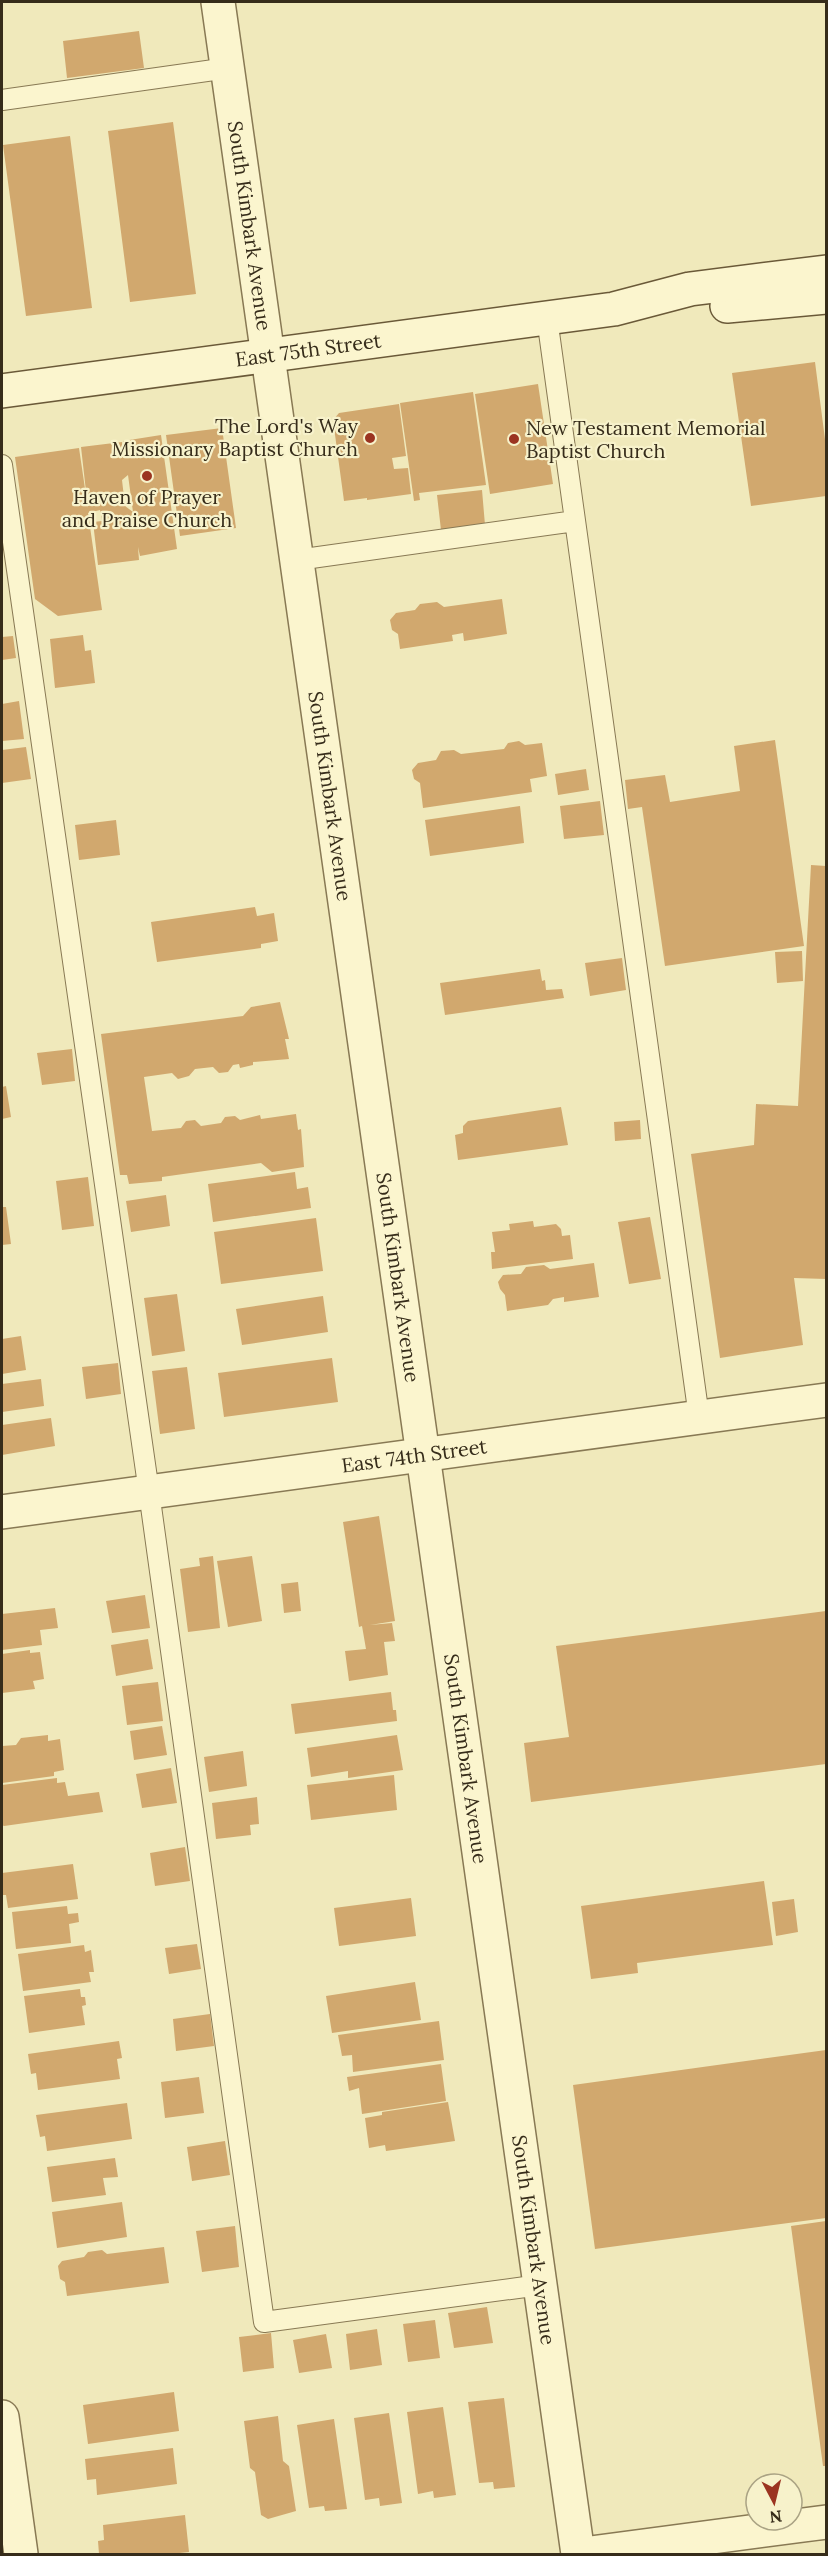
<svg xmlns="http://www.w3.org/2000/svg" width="828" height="2556" font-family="Lora,serif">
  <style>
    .building { fill: #d1a86e; fill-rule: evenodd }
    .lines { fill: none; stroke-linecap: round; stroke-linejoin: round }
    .service-casing { stroke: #887954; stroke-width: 22 }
    .minor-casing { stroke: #887954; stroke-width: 36 }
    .secondary-casing { stroke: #6a5938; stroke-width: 36 }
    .service { stroke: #fbf5ce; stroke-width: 20 }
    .minor { stroke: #fbf5ce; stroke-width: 33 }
    .secondary { stroke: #fbf5ce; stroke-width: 33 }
    .poi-dot { fill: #9b3421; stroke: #f7f2cb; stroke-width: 2 }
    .labels { text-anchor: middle; stroke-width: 4.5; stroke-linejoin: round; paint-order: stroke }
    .street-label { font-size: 20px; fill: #362c1a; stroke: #f7f2cb }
    .poi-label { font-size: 20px; fill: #362c1a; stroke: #f7f2cb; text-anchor: end }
  </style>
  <rect width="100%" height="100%" fill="#f0e9bb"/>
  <path class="building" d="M139,31l5,37 -77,10 -4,-37z
    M173,122l23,172 -66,8 -22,-171z
    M70,136l22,172 -66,8 -23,-171z
    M815,362l11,85v49l-75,10 -19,-133z
    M538,384l15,100 -63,10 -15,-100z
    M473,392l13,93 -67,8 1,7 -6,1 -14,-98z
    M399,404l7,52 -14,2 2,11 14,-1 3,26 -44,6v-2l-23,3 -11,-81 6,-7z
    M222,428l14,100 -56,8 -14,-101z
    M161,435l16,114 -37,7 -2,-9 1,13 -41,5 -5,-43 9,-1 -2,-11 -12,3 14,97 -44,6 -23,-17 -20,-142 64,-9 9,61 -7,-62 41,-5 1,9v-10zM128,475l5,37 -8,-6 -3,-26z
    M482,490l3,35 -44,5 -4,-35z
    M502,599l5,35 -43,7 -1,-8 -11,2 1,6 -53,8 -2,-15 -6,-4 -2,-10 6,-7 19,-3 5,-6 17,-2 7,5z
    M83,635l2,16 6,-1 4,33 -40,5 -5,-49z
    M13,636l3,22 -14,2v-23z
    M19,701l5,38 -22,2v-37z
    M775,740l29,206 -139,20 -23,-159 -14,2 -3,-29 40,-5 5,27 70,-11 -6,-45z
    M519,741l6,4 17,-2 5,33 -17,3 2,13 -109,16 -3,-25 -6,-4 -2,-9 6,-7 18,-3 5,-9 13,-1 7,4 43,-5 4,-6z
    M26,747l5,32 -29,4v-33z
    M586,769l3,21 -31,5 -3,-21z
    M600,801l4,34 -40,4 -4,-33z
    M520,806l4,37 -94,13 -5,-36z
    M116,820l4,35 -41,5 -4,-35z
    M811,865l15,1v413l-32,-1 9,67 -83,13 -29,-204 63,-9 2,-41 42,2z
    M255,907l2,9 17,-3 4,28 -17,3v4l-104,14 -6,-40z
    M802,951l1,30 -26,2 -2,-31z
    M622,958l4,32 -36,6 -5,-33z
    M540,969l2,12 3,-1 1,10 16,-1 2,9 -119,17 -5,-32z
    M280,1002l9,37h-4l4,20 -36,3v3l-13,3 -1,-4 -6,1 -5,7 -9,1 -6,-6 -18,2 -6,7 -11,3 -6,-6 -28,4 8,54 29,-3 5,-7 9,-1 6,6 20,-3 4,-6 10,-1 5,4 20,-5 1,4 35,-5 2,16 3,-1 3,38 -32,5 -11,-9 -99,14v4l-33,3 -2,-9h-7l-19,-141 142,-18 8,-9z
    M72,1049l3,32 -33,4 -5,-32z
    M6,1086l5,31 -9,2v-32z
    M561,1107l7,38 -110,15 -3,-25 8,-2v-7l5,-5z
    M640,1120l1,19 -26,2 -1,-19z
    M295,1172l2,17 11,-2 3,21 -98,14 -5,-38z
    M88,1177l6,49 -32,4 -6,-49z
    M166,1195l4,31 -39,6 -5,-31z
    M2,1207h4l5,37 -9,1z
    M650,1217l11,62 -32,5 -11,-62z
    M316,1218l7,53 -102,13 -7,-52z
    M533,1221l1,6 22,-3 5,5 1,7 8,-1 3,24 -81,10 -1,-17h4l-3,-20 18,-2 -1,-6z
    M594,1263l5,34 -35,5v-5l-11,2 -5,6 -41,6 -2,-16 -5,-6 -2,-7 5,-7 18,-1 5,-7 18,-2 6,4z
    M177,1294l8,57 -33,5 -8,-58z
    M323,1296l5,36 -86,13 -6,-36z
    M21,1336l5,34 -24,4v-35z
    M332,1358l6,44 -114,15 -6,-44z
    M118,1363l3,31 -35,5 -4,-32z
    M187,1367l8,62 -35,5 -8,-63z
    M41,1379l3,27 -42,6v-28z
    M51,1418l4,28 -53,9v-30z
    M379,1516l16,105 -25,4 22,-2 3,18 -11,1 4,33 -39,6 -4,-30 21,-2 -4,-23 -3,1 -16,-105z
    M213,1556l7,72 -32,4 -8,-63 20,-3 -1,-8z
    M252,1556l10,65 -34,6 -11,-66z
    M298,1582l3,29 -17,2 -3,-29z
    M145,1595l5,33 -38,5 -6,-32z
    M55,1608l3,20 -18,2 2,15 -40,5v-36z
    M826,1611v153l-295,38 -7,-59 45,-6 -13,-91z
    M148,1639l5,30 -37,7 -5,-31z
    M30,1650v3l10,-1 4,27 -11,2 2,8 -33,4v-39z
    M158,1682l5,39 -36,4 -5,-39z
    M391,1692l2,18h3l1,11 -102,13 -4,-30z
    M162,1726l5,29 -33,5 -4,-29z
    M48,1735v6l12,-2 4,31 -10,2v4l-52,7v-37l14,-1 5,-7z
    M397,1735l6,35 -55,8v-7l-37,6 -4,-29z
    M243,1751l4,35 -38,6 -5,-35z
    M171,1768l6,35 -35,5 -6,-34z
    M394,1775l3,35 -86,10 -4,-35z
    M57,1778v5l8,-1 3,14 31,-4 4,20 -99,14 -2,-1v-40z
    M257,1797l2,27 -9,1 1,10 -35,4 -4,-36z
    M185,1847l5,34 -35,5 -5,-33z
    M73,1864l5,35 -70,9 -2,-13h-4v-22z
    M764,1881l9,64 -136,18 1,10 -47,6 -10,-73z
    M411,1898l5,38 -77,10 -5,-38z
    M794,1899l4,33 -22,4 -4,-34z
    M67,1906l1,8 10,-1 1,9 -10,2 2,19 -55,6 -4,-37z
    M197,1944l4,25 -32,5 -4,-26z
    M84,1945l1,7 6,-2 3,22h-5l2,10 -68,9 -5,-37z
    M415,1982l6,38 -89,13 -6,-37z
    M80,1989l1,8h4l1,8 -4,1 3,19 -56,8 -5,-37z
    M210,2014l4,32 -38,5 -3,-32z
    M439,2021l5,39 -91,12 -1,-17 -10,1 -4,-21z
    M119,2041l3,17 -5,1 3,20 -82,11 -2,-17 -5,1 -3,-20z
    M826,2050v168l-231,31 -22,-164z
    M441,2064l5,37 -84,13 -3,-26 -10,3 -2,-14z
    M199,2077l5,36 -39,5 -4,-36z
    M448,2102l7,39 -69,10 -1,-6 -16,3 -4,-30 17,-3v-3z
    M127,2103l5,36 -85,12 -2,-15 -5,1 -4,-22z
    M225,2141l5,34 -38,6 -5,-34z
    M115,2158l3,19 -15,1 3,17 -54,7 -5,-35z
    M122,2202l5,35 -70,11 -5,-36z
    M826,2221v245h-3l-32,-240z
    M235,2226l4,41 -37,5 -6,-41z
    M164,2247l5,36 -102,13 -2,-14 -5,-3 -2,-13 4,-5 22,-4 4,-5 14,-2 5,4z
    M487,2307l6,36 -39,5 -6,-35z
    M435,2320l5,38 -32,4 -5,-38z
    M377,2329l5,36 -32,5 -4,-36z
    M271,2333l3,35 -31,4 -4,-35z
    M326,2334l6,34 -33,5 -6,-33z
    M174,2392l5,39 -91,13 -5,-39z
    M504,2398l11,89 -21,2 -1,-7 -14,1 -11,-81z
    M443,2407l13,88 -22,3 -1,-7 -15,3 -11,-82z
    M389,2413l13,90 -22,3 -1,-8 -14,2 -11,-82z
    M278,2416l5,45 6,5 7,45 -28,8 -7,-4 -6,-43 -5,-4 -6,-47z
    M334,2419l13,90 -22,2 -1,-5 -15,2 -12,-83z
    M173,2448l4,36 -80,11 -1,-16 -9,1 -2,-21z
    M185,2515l4,37 -19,2h-71l-1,-13 6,-1 -1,-15z"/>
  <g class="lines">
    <defs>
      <path id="service" d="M2,100l226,-32
        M547,318l152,1099
        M2,465l147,1027 115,830 276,-37
        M297,560l278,-39"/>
      <g id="minor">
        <path id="s1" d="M218,2l360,2552"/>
        <path id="s2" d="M2,1512l824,-112"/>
        <path d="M2,2417l19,137"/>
        <path d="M583,2554l243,-32"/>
      </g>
      <g id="secondary">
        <path d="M727,306l99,-9"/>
        <path id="s3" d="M2,391l612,-82 76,-20 136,-17"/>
      </g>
    </defs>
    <use href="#service" class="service-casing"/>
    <use href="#minor" class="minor-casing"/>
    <use href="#secondary" class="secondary-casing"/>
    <use href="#service" class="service"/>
    <use href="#minor" class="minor"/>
    <use href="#secondary" class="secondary"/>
  </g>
  <g class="poi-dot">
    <circle cx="370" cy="438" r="6"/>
    <circle cx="514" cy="439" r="6"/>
    <circle cx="147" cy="476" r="6"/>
  </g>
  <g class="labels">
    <g class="street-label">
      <text dy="7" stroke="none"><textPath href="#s1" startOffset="226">South Kimbark Avenue</textPath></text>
      <text dy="7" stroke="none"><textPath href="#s3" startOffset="309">East 75th Street</textPath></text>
      <text dy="7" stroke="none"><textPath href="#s1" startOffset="802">South Kimbark Avenue</textPath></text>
      <text dy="7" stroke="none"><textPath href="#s1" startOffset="1288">South Kimbark Avenue</textPath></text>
      <text dy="7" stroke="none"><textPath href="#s2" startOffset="416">East 74th Street</textPath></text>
      <text dy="7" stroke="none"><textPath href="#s1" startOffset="1774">South Kimbark Avenue</textPath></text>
      <text dy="7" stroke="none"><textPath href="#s1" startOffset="2260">South Kimbark Avenue</textPath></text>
    </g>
    <g class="poi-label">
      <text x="358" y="433">The Lord's Way<tspan x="358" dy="23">Missionary Baptist Church</tspan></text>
      <text x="526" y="435" text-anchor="start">New Testament Memorial<tspan x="526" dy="23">Baptist Church</tspan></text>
      <text x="147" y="504" text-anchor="middle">Haven of Prayer<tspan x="147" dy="23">and Praise Church</tspan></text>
    </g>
  </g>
  <rect width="828" height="2556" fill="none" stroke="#362c1a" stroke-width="6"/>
  <g transform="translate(774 2502) rotate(173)"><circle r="28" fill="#f7f2cb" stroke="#aaa384" stroke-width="1.5"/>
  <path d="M0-4.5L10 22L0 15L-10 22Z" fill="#9b3421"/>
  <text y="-9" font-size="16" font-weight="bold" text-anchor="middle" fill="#362c1a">N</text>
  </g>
</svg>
